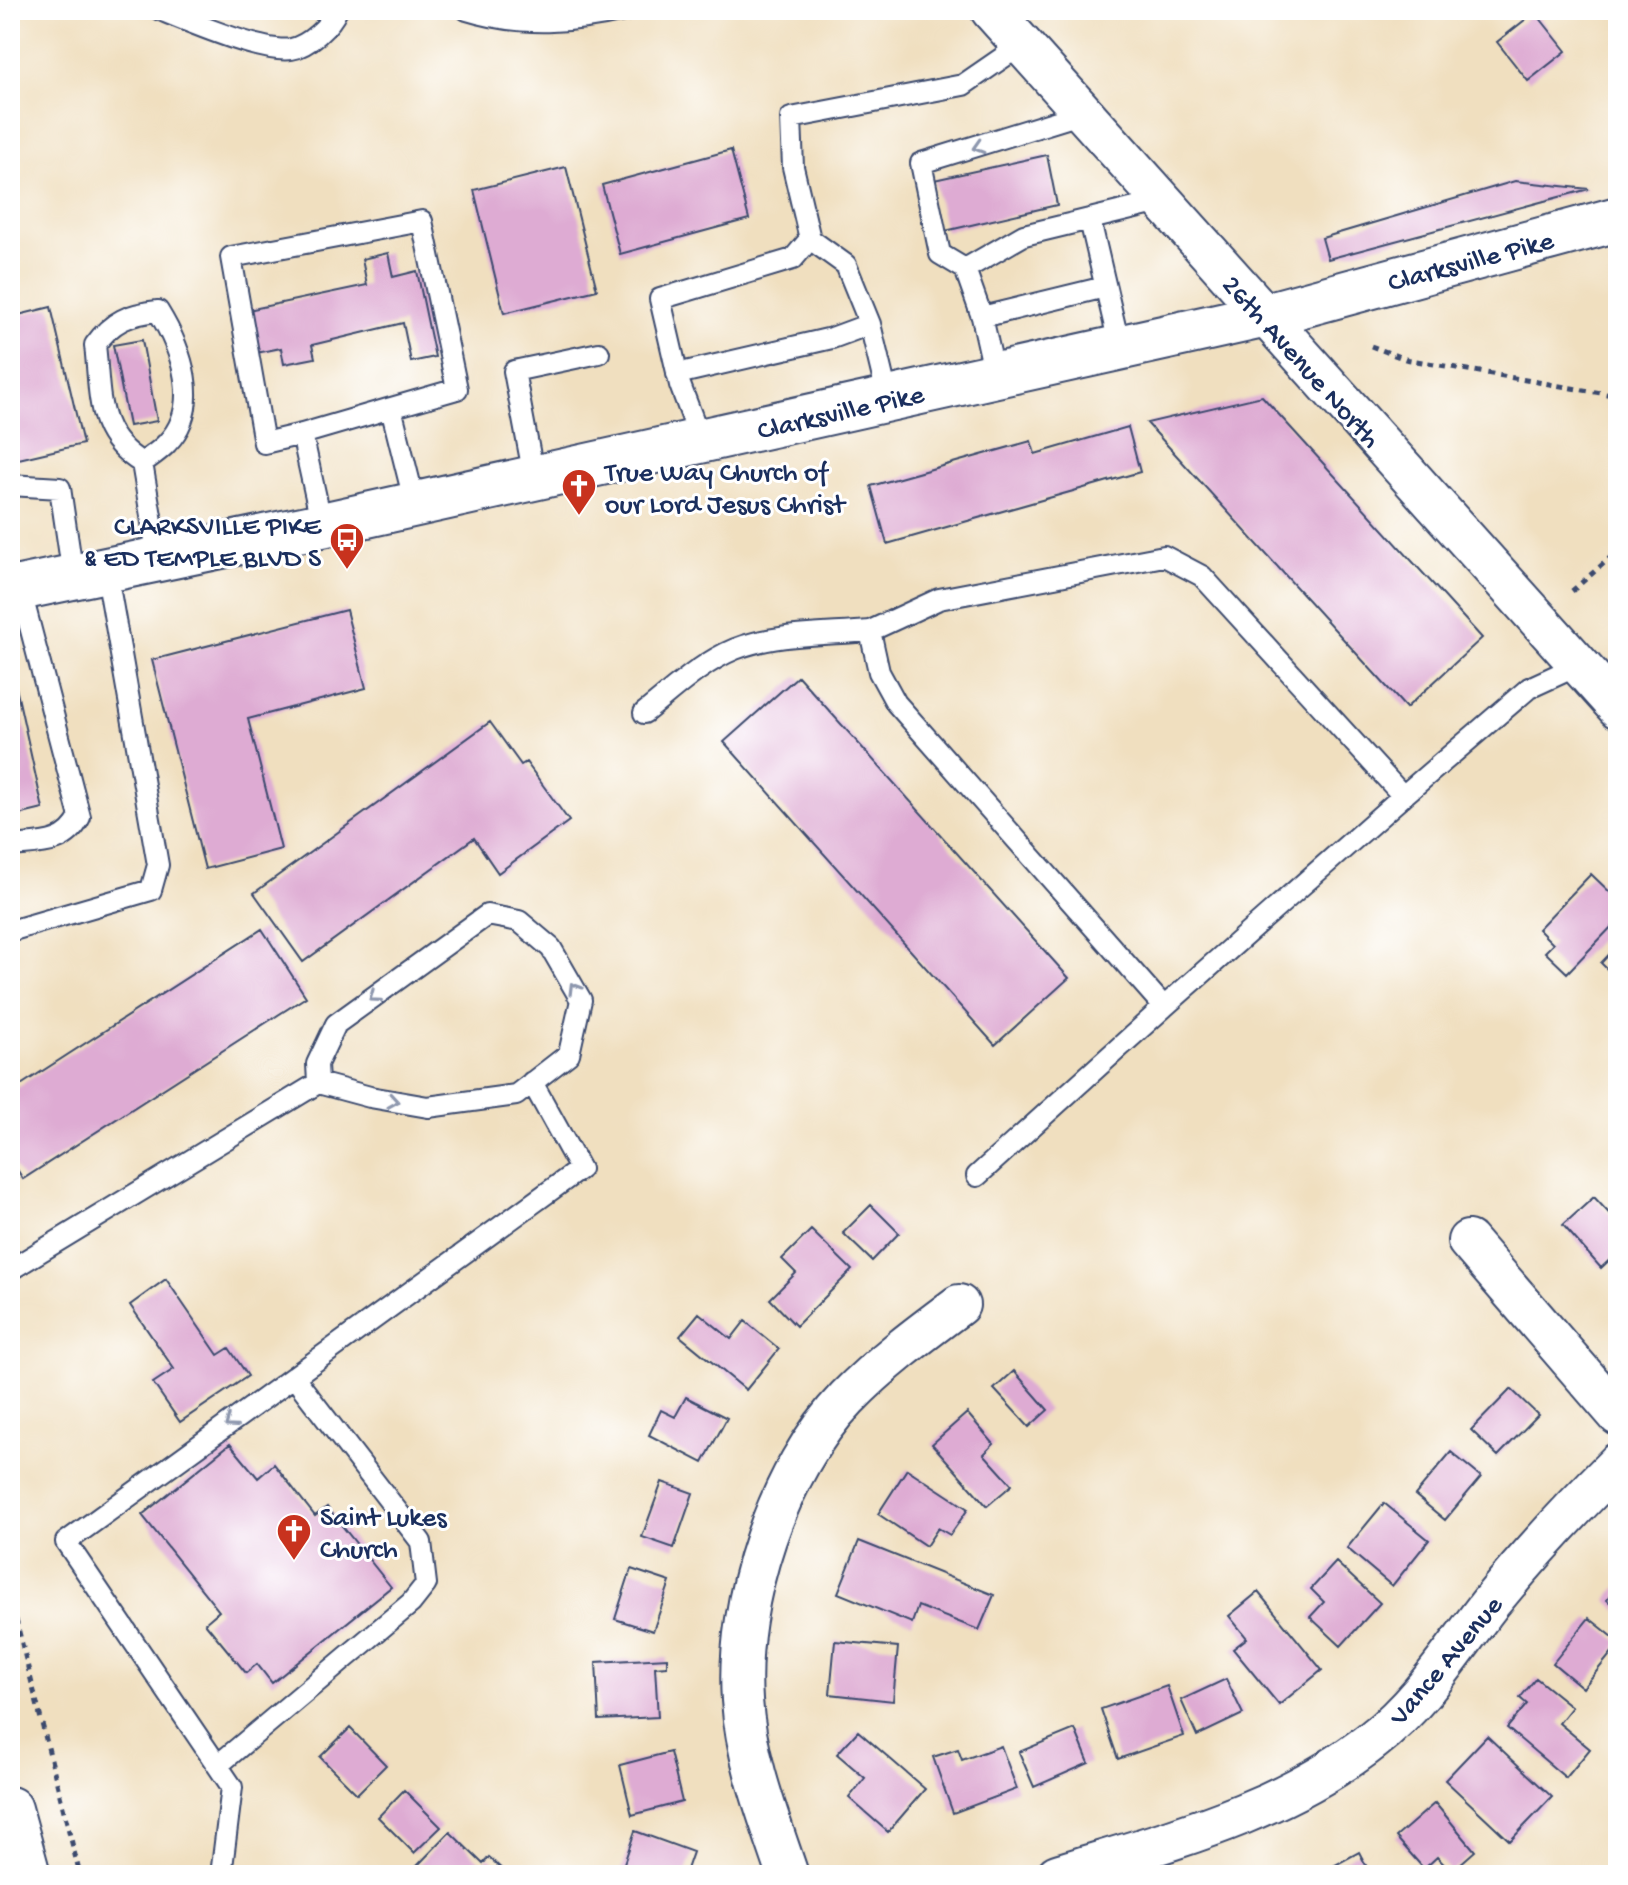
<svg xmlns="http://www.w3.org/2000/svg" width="1628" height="1885" font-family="'Gochi Hand',sans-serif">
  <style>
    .building { fill: #deabd3 }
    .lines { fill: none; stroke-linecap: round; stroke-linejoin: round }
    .lane-casing { stroke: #3b496d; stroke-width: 24 }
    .street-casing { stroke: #3b496d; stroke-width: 44 }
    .secondary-casing { stroke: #3b496d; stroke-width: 48 }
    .path { stroke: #3b496d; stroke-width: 5; stroke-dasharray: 6 6; stroke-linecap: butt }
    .lane { stroke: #fff; stroke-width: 20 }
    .street { stroke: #fff; stroke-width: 40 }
    .secondary { stroke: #fff; stroke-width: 44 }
    .oneway { stroke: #8d97ae }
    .labels { text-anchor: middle; stroke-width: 6; stroke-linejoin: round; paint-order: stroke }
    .street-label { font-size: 28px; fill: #1b2f5e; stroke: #fff }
    .poi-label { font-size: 28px; fill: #1b2f5e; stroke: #fff; text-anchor: start }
  </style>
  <rect width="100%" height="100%" fill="#fff"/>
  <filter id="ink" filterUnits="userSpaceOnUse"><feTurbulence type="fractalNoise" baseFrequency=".0125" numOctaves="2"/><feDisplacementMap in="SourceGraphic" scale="16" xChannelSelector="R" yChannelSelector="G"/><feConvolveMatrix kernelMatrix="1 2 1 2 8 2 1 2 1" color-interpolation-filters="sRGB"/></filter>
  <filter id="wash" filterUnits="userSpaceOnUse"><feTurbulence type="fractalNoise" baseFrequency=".006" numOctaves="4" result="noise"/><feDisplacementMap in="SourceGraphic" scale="32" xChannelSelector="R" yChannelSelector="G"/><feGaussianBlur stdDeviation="1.8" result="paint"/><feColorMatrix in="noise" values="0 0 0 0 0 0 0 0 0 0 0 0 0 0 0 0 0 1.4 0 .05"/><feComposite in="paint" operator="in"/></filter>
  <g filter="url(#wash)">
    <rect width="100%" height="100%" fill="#f0dfbf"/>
    <g id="blocks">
      <path class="building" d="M1535,12l31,39 -38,30 -31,-39z
        M731,150l18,69 -129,35 -18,-69z
        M1047,155l10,50 -112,26 -11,-51z
        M566,167l31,123 -93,23 -30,-123z
        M1515,181l74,8 -261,70 -6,-21z
        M388,253l5,24 24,-6 18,86 -24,5 -8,-39 -91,22 3,13 -31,6 -3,-16 -25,5 -8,-43 119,-25 -5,-26z
        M51,307l32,137 -73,17v-144z
        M142,340l15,81 -28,5 -16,-81z
        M1262,396l220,242 -76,70 -259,-285z
        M1128,427l12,45 -253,72 -16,-58 160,-45 4,13z
        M346,610l20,78 -118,31 33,130 -76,20 -53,-209z
        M13,674l30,135 -33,8v-142z
        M798,676l271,302 -74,67 -271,-303z
        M490,722l31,43 5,-3 43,59 -71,52 -24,-35 -171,124 -49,-69z
        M1591,874l27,26v20l-51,53 -22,-21 8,-8 -15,-15z
        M262,929l44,68 -283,182 -13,-21v-66z
        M1618,945v27l-4,4 -13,-13z
        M1594,1197l24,26v29l-17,16 -38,-43z
        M871,1205l28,28 -27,28 -29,-28z
        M811,1230l41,40 -56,56 -26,-27 26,-26 -14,-14z
        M166,1279l52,76 11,-7 19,28 -68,46 -27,-39 21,-14 -44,-64z
        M699,1313l32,26 14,-18 34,28 -33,41 -66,-54z
        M1014,1371l34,39 -19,17 -35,-38z
        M1511,1389l27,26 -40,41 -27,-26z
        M686,1397l41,21 -24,45 -54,-28 12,-25 14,7z
        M967,1413l27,31 -10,10 28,31 -25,21 -55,-62z
        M230,1444l28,34 16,-14 41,52 12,-9 64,80 -119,96 -15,-19 -11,9 -41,-50 14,-12 -77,-96z
        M1451,1452l30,25 -36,43 -30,-25z
        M907,1469l61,40 -18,26 -12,-7 -12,18 -48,-32z
        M662,1482l31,11 -19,55 -32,-11z
        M1384,1503l45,37 -37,46 -45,-38z
        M859,1541l135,54 -15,35 -61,-24 -6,17 -74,-30z
        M1336,1562l44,41 -39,43 -31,-29 14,-15 -13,-13z
        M631,1569l39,13 -17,49 -38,-12z
        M1618,1586v24l-11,-10z
        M1258,1592l64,78 -43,35 -46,-56 14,-11 -18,-22z
        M1589,1618l29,23v4l-35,43 -30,-25z
        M835,1641l63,6 -5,54 -63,-7z
        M667,1658v8l-12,1 3,50 -59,3 -3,-58z
        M1536,1678l36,29 -13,16 31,26 -24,29 -59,-50 20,-24 -7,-6z
        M1226,1679l17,35 -46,22 -16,-36z
        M1167,1686l17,50 -66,23 -17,-50z
        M350,1728l36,37 -29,29 -37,-37z
        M1075,1729l14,34 -55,24 -15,-35z
        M858,1731l67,58 -37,43 -39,-34 16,-20 -28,-24z
        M1487,1736l65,61 -42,44 -65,-61z
        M1001,1746l16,43 -64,24 -20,-56 25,-8 4,11z
        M670,1752l12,50 -50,13 -12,-50z
        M404,1790l37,37 -27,26 -36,-36z
        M1435,1803l40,48 -24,21 -14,-15 -13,12 -28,-32z
        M635,1831l58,21 -8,23 -64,-3z
        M450,1832l33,32 6,-7 19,18h-82l-9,-9z
        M1359,1852l12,23h-54z"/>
    </g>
  </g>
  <g filter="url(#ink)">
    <use href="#blocks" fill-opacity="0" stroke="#3b496d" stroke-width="2"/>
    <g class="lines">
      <defs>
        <path id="lane" d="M160,10c27,11 104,44 131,39 17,-3 39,-23 46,-39
          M467,10c55,17 106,13 161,0
          M1090,220l30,128
          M810,239l36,26 24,59 18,75
          M965,269l59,-34 136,-33
          M158,311c23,37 45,95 9,132 -7,8 -17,14 -25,20 -48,-29 -41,-68 -47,-118 17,-24 34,-31 63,-34z
          M982,317l123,-30
          M677,374l155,-36 38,-14
          M995,375l-13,-58 -17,-48 -25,-15 -19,-91 162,-50
          M302,434l89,-26
          M701,441l-21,-56 -20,-86 133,-40 17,-20 -17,-72 -2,-49 172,-33 58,-40
          M142,463l16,94
          M534,477l-20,-106 85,-18
          M10,485l50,3 13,88
          M322,525l-20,-91 -38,9 -33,-186 191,-36 35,168 -66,19 24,96
          M644,713c28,-22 57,-50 91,-64 41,-16 91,-14 135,-18
          M1403,796l-239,211 -268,-304 -17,-31 -9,-41 69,-32 225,-43 38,20 201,220 126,-108 50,-23
          M10,846c30,-3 56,0 70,-29l-60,-229
          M10,931l141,-41 7,-25 -52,-296
          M977,1176l187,-169
          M10,1270l308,-187 52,14 58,10 88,-12 53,-41 12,-54 -30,-52 -32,-27 -32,-6 -151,109 -19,40 1,19
          M218,1765l193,-162 15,-19 -5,-42 -127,-165
          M221,1875l11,-88 -166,-245 514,-373 -48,-87"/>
        <path id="street" d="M991,10l627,698
          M1468,1241l150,174
          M788,1875c-19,-57 -42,-115 -46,-175 -7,-99 36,-230 105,-302 34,-35 73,-64 112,-93
          M1057,1875c109,-34 224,-62 316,-135 48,-37 81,-91 118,-138 40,-49 82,-94 127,-139"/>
        <path id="secondary" d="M10,590l312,-65 940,-209 356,-97
          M10,1809l18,66"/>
      </defs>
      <use href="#lane" class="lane-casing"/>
      <use href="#street" class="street-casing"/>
      <use href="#secondary" class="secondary-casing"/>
      <path class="path" d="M1371,346l34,13 213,37
        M1572,591l46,-40
        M10,1596l70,279"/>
      <use href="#lane" class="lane"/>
      <use href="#street" class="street"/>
      <use href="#secondary" class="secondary"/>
    </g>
    <defs><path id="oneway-chevron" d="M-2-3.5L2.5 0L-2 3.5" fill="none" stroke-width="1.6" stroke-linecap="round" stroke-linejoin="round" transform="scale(2)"/></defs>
    <g class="oneway">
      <use href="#oneway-chevron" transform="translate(978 147) rotate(163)"/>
      <use href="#oneway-chevron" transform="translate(574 988) rotate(-121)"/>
      <use href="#oneway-chevron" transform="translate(374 997) rotate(144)"/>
      <use href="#oneway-chevron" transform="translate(393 1101) rotate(9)"/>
      <use href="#oneway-chevron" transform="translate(230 1423) rotate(144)"/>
    </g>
  </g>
  <defs>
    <symbol id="church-pin" viewBox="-11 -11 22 30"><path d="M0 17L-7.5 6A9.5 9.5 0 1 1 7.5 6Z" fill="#c8321e" stroke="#fff"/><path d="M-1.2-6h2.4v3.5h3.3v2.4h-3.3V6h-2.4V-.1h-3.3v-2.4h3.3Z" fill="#fff"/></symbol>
    <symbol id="bus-pin" viewBox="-11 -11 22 30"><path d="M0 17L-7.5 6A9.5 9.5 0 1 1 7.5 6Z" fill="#c8321e" stroke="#fff"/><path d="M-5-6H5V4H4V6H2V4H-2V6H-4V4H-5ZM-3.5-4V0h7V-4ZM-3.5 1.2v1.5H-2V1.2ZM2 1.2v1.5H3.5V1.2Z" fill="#fff"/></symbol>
  </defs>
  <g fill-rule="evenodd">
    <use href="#church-pin" x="559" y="466" width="40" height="54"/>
    <use href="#bus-pin" x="327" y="520" width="40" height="54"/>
    <use href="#church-pin" x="274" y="1511" width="40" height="54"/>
  </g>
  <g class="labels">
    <g class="street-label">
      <text transform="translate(1470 259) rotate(-15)" y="10">Clarksville Pike</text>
      <text transform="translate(1303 360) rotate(48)" y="10">26th Avenue North</text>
      <text transform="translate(840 410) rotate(-13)" y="10">Clarksville Pike</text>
      <text transform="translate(1444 1659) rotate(-50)" y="10">Vance Avenue</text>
    </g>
    <g class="poi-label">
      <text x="605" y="480">True Way Church of<tspan x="605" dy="32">our Lord Jesus Christ</tspan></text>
      <text x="321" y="534" text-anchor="end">CLARKSVILLE PIKE<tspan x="321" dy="32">&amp; ED TEMPLE BLVD S</tspan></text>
      <text x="320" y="1525">Saint Lukes<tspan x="320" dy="32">Church</tspan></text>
    </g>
  </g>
  <rect width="1628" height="1885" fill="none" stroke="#fff" stroke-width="40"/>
</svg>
